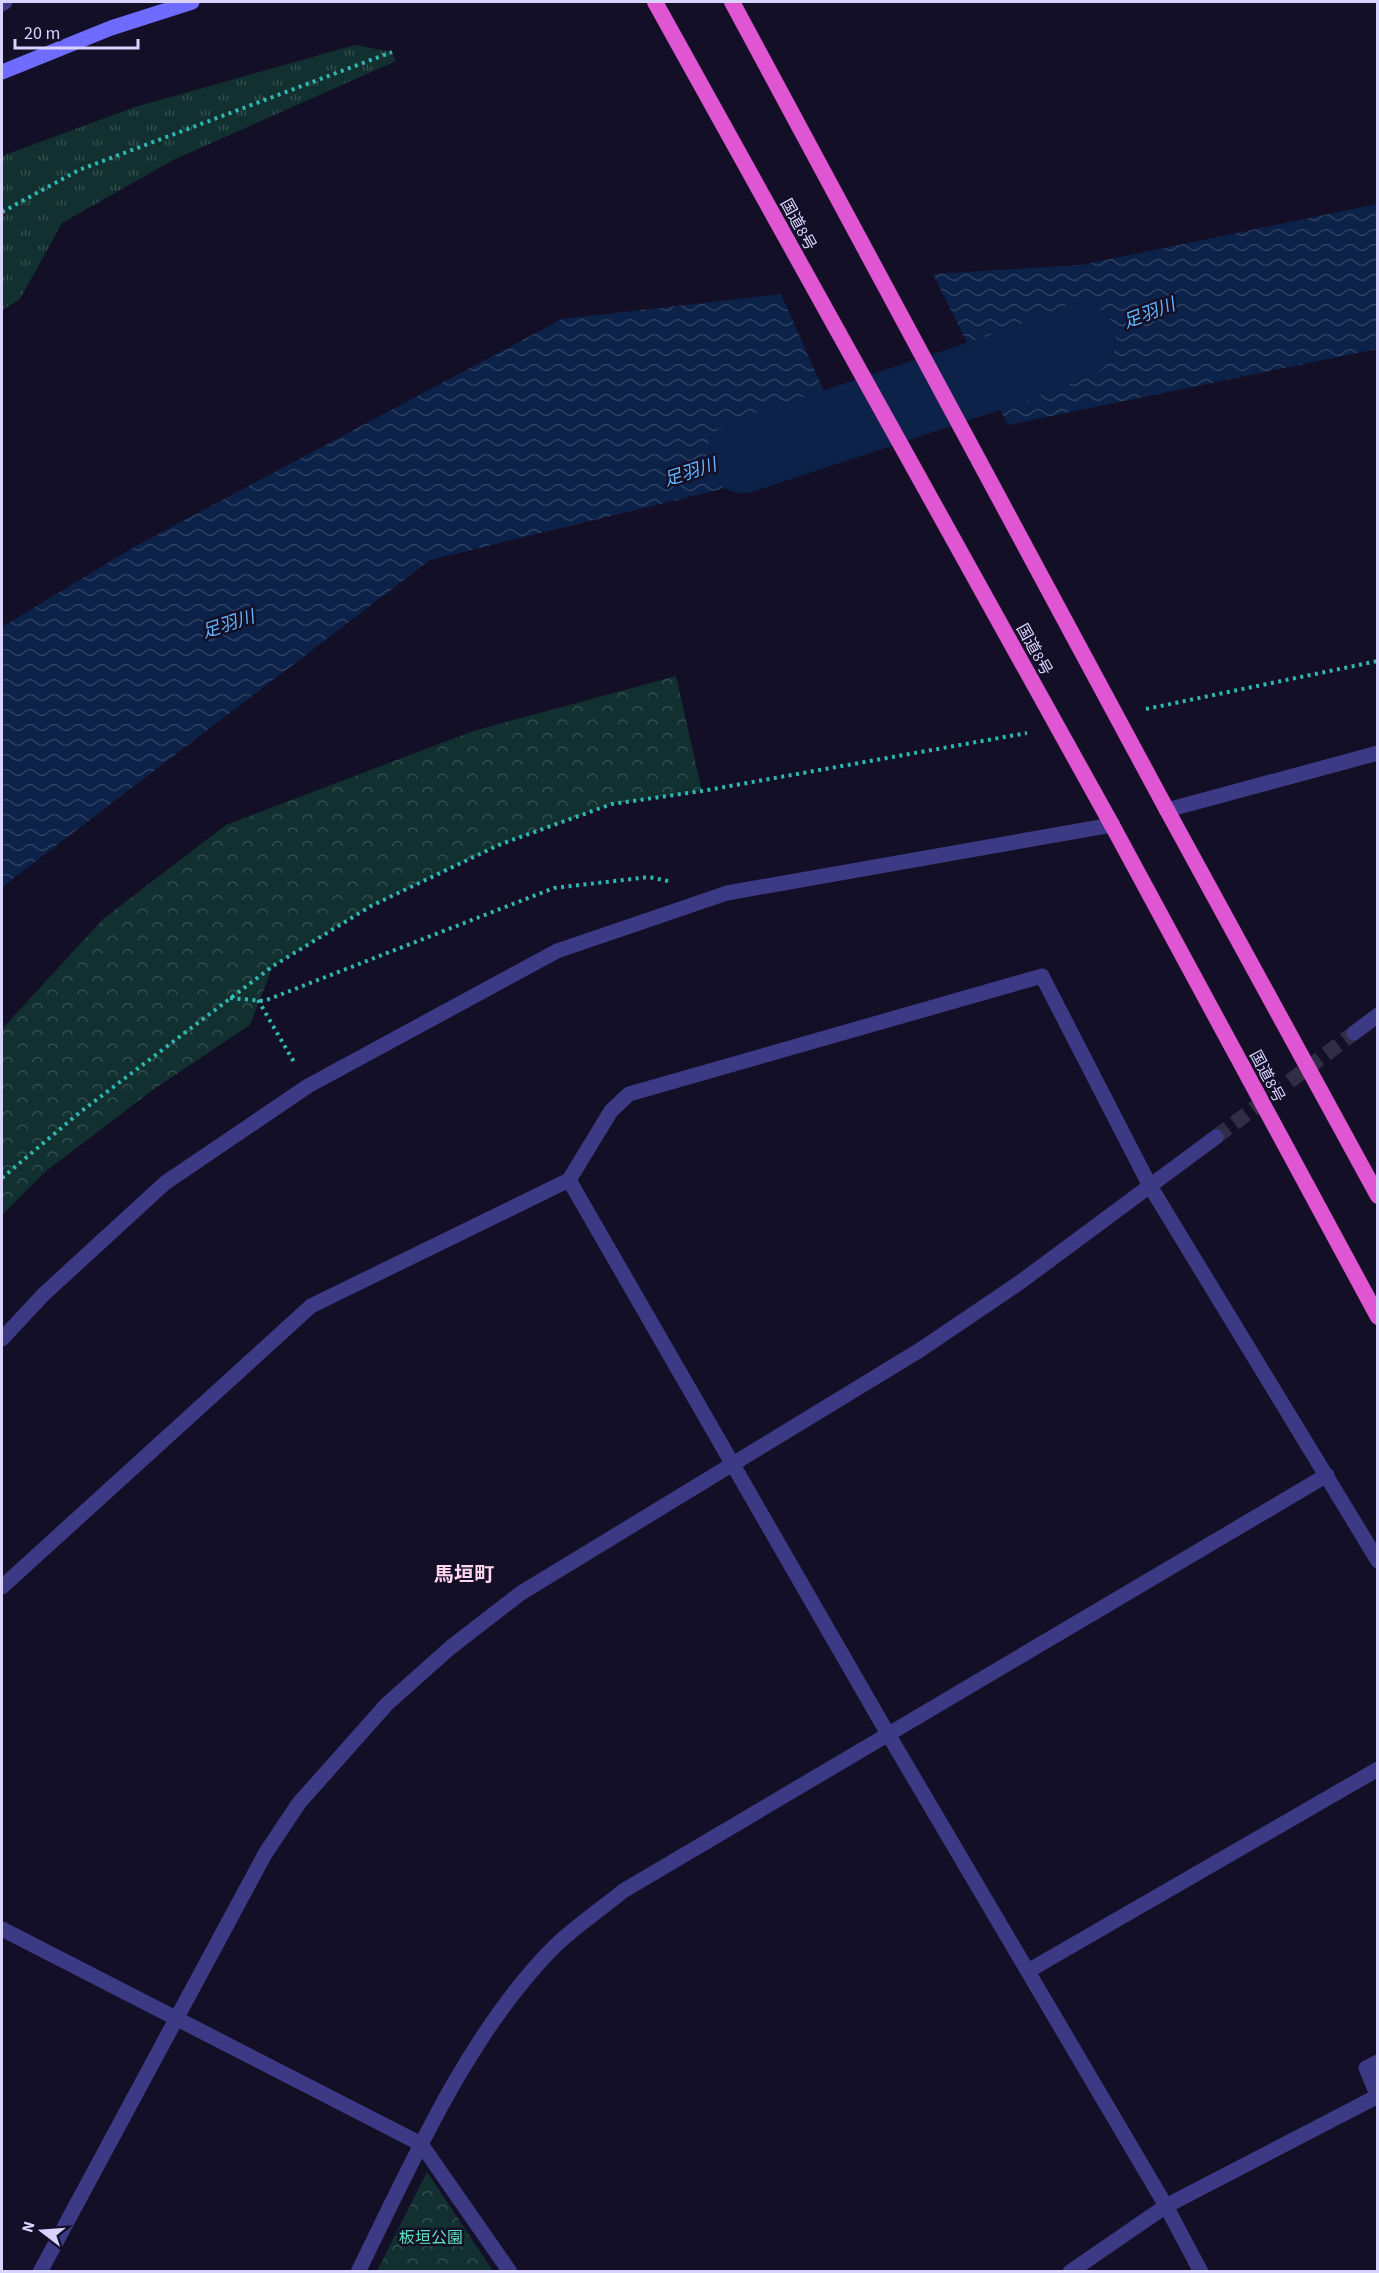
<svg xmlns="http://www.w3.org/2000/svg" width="1379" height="2273" font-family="'Source Sans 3','Noto Sans JP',sans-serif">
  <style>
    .grass { fill: url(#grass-tufts) }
    .forest { fill: url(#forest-crowns) }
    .water { fill: url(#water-waves) }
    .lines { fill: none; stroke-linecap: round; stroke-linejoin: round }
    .river { stroke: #0c2248; stroke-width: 74 }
    .minor-tunnel { stroke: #312d47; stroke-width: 15; stroke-dasharray: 15 8; stroke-linecap: butt }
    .path { stroke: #2fb8b0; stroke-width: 4; stroke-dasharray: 3 4.5; stroke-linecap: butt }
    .minor { stroke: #3d3a85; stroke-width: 15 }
    .tertiary { stroke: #3d3a85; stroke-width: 15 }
    .secondary { stroke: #6f6bff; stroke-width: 15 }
    .trunk { stroke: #e055d1; stroke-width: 16 }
    .trunk-bridge { stroke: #e055d1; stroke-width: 16 }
    .labels { text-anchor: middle; stroke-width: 5; stroke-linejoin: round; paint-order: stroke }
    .street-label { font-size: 16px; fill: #d9d4ff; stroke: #130f26 }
    .park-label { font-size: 16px; fill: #5fe0c0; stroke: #130f26 }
    .water-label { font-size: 18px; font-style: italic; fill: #62b6ff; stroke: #130f26 }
    .quarter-label { font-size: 20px; font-weight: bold; fill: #ffd6f0; stroke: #130f26 }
  </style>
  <defs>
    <pattern id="grass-tufts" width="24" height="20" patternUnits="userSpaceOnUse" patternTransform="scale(1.5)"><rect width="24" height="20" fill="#12302f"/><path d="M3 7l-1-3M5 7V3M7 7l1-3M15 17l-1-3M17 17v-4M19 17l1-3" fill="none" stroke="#344d4e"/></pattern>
    <pattern id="forest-crowns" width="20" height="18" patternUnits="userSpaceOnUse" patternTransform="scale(1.5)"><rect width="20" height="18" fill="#12302f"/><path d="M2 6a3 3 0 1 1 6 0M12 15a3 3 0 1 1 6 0" fill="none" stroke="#344d4e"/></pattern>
    <pattern id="water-waves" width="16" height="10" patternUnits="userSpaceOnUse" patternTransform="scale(1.5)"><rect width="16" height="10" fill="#0c2248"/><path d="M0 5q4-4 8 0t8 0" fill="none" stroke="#2f4163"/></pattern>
  </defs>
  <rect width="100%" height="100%" fill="#130f26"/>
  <path class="grass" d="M355,45l37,7 4,9 -223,99 -111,63 -42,76 -18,11v-154l133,-49z"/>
  <path class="forest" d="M676,676l26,115 -90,13 -111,40 -130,62 -98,60 -23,59 -96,64 -109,83 -43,43v-186l101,-110 123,-94 247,-94z
    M427,2172l66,99h-116z"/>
  <path class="water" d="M1377,204v145l-369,76 -75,-151 148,-9z
    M781,294l72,163 -423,103 -428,327v-260l132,-80 428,-228z"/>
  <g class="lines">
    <path class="river" d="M743,456l269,-89 67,-27"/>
    <path class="minor-tunnel" d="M1216,1137l138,-104"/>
    <path class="path" d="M2,212l77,-42 313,-118
      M1146,709l232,-48
      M230,998l34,3 290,-113 95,-11 19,4
      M258,1000l36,62
      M2,1178l77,-65 194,-147 98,-60 130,-62 111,-40 90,-13 325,-58"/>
    <path class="minor" d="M2,4l3,-2
      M1354,1033l24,-18
      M569,1180l42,-69 18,-17 413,-118 108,210 228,375
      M2,1339l42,-45 121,-111 143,-97 249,-135 170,-58 385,-68
      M2,1587l309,-281 258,-126 319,554 278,472 35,66
      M2,1929l419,215 89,128
      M1028,1971l350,-202
      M1378,2062l-12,6 12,29
      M40,2272l225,-418 34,-51 88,-99 64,-57 70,-54 399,-243 99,-67 197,-146
      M358,2272c54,-109 107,-232 191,-320 22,-23 50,-41 74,-61l704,-416
      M1070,2272l96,-66 212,-110"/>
    <path class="tertiary" d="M1167,810l211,-57"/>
    <path class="secondary" d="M2,72l109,-44 81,-26"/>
    <path class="trunk" d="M1167,810l211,386
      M1112,825l266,492"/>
    <path class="trunk-bridge" d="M655,2l457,823
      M732,2l435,808"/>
  </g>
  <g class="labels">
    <g class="street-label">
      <text transform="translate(799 224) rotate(61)" y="6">国道8号</text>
      <text transform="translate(1035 649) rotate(61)" y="6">国道8号</text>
      <text transform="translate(1268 1076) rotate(62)" y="6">国道8号</text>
    </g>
    <g class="park-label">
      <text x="431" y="2243">板垣公園</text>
    </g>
    <g class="water-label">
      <text transform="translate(1149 313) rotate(-21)" y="6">足羽川</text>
      <text transform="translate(690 472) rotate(-18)" y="6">足羽川</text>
      <text transform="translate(228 624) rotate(-18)" y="6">足羽川</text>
    </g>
    <g class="quarter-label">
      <text x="464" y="1581">馬垣町</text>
    </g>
  </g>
  <rect width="1379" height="2273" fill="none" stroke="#d9d4ff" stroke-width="6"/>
  <g transform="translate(42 2231) rotate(287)" stroke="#130f26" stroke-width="4.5" paint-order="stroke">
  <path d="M0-4.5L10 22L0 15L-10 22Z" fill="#d9d4ff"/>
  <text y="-9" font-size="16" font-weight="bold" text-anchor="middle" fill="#d9d4ff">N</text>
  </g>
  <path d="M15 39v9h123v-9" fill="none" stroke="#d9d4ff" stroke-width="3"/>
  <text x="24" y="39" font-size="18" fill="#d9d4ff" stroke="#130f26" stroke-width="4.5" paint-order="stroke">20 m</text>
</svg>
